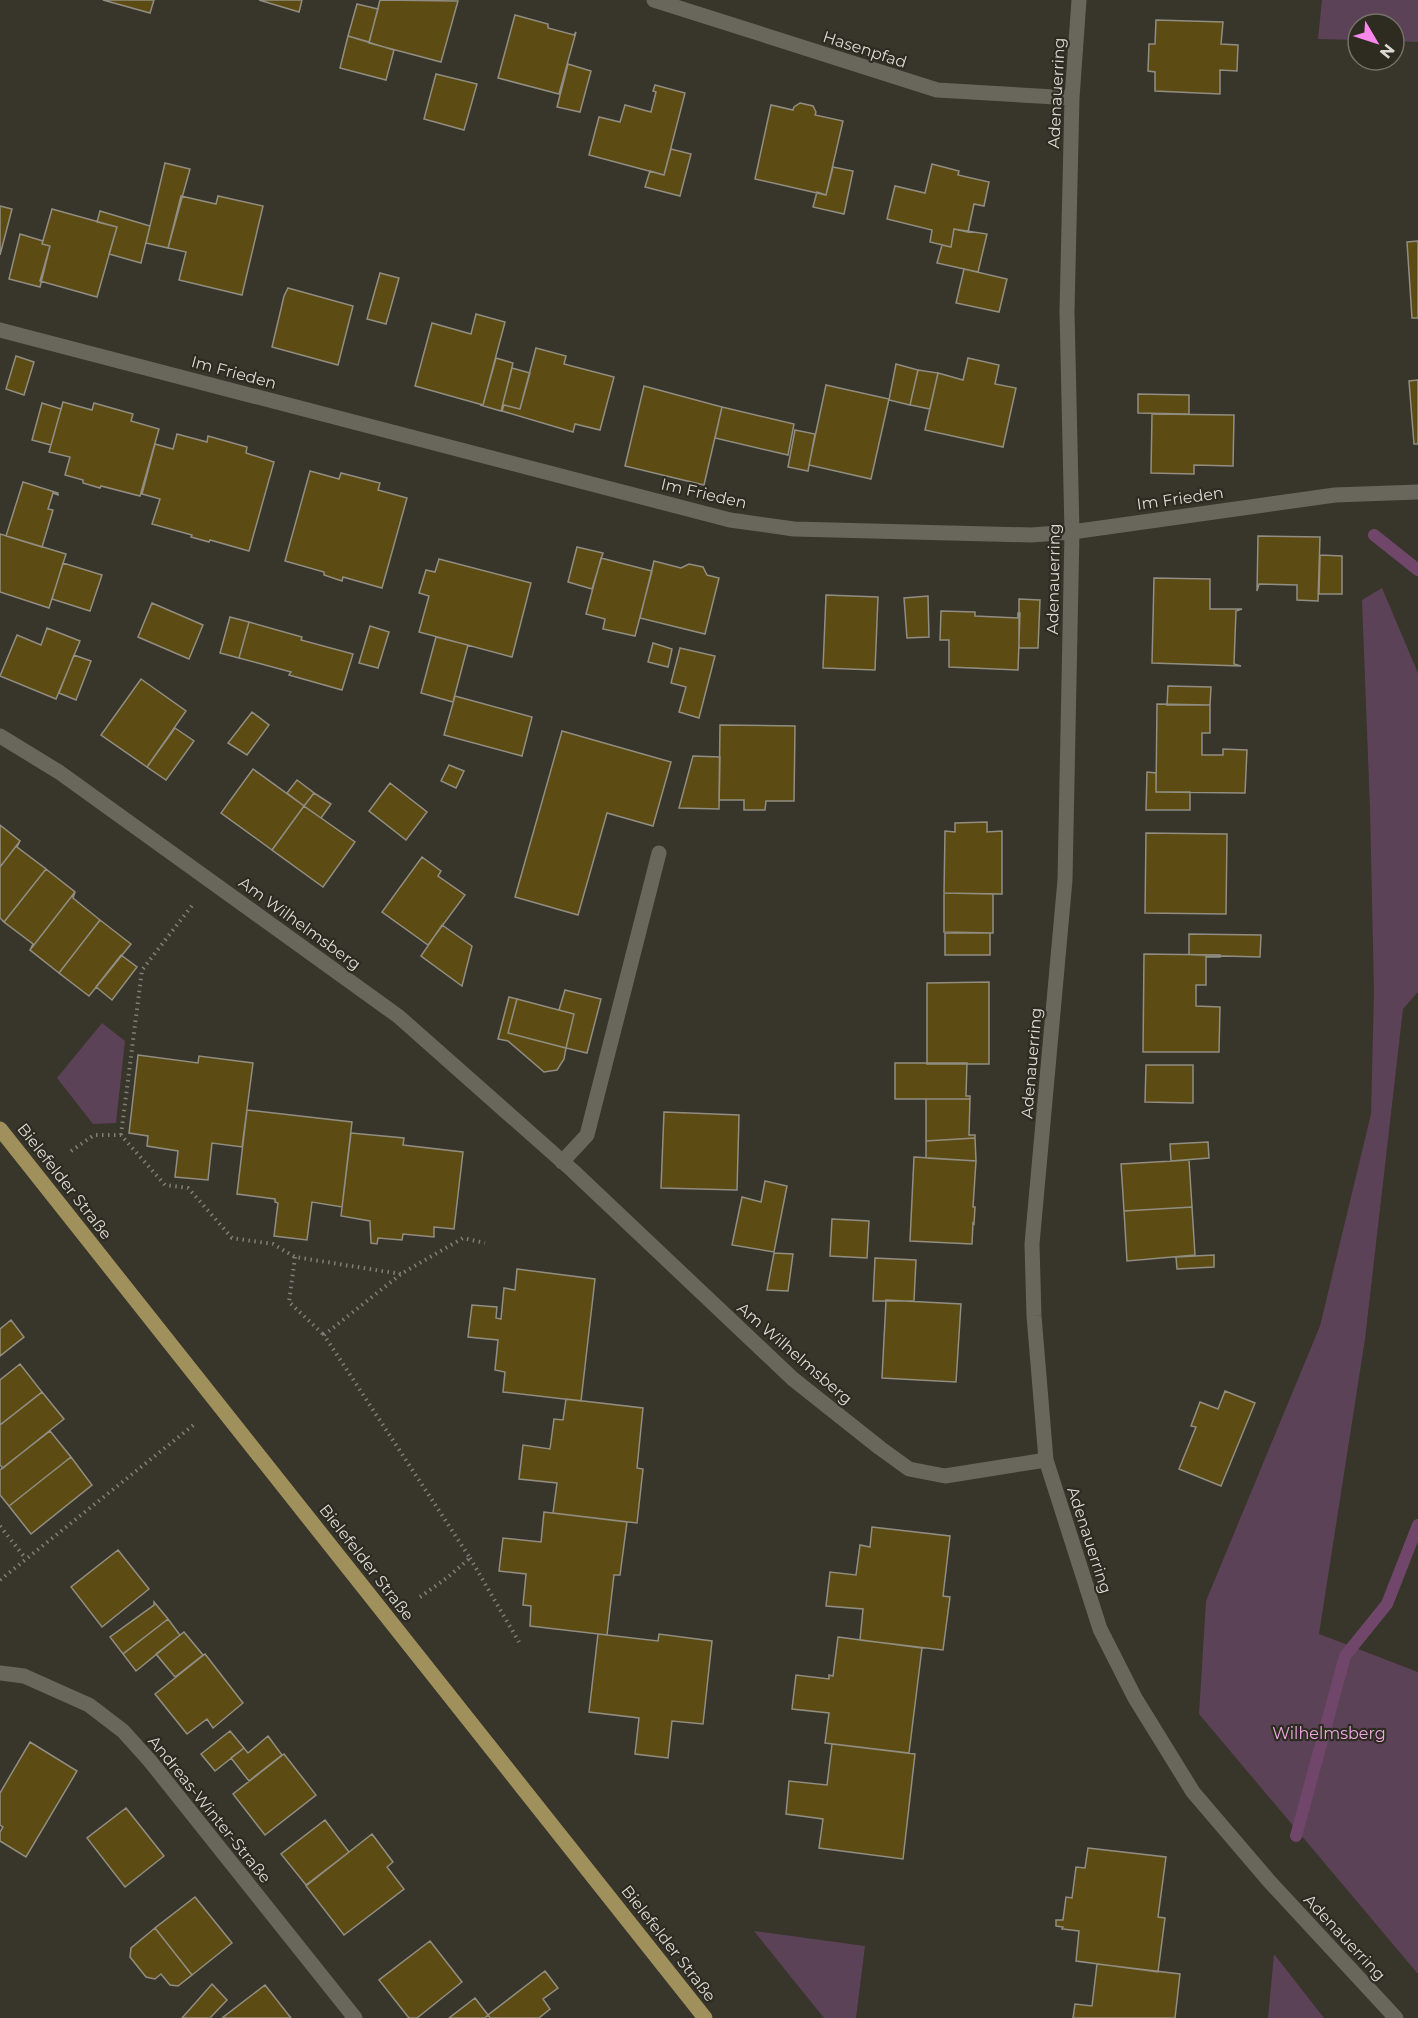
<svg xmlns="http://www.w3.org/2000/svg" width="1418" height="2018" font-family="Montserrat,sans-serif">
  <style>
    .green { fill: #5b4257 }
    .lines { fill: none; stroke-linecap: round; stroke-linejoin: round }
    .stream { stroke: #70476a; stroke-width: 12 }
    .building { fill: #5c4c13; stroke: #918d82; stroke-width: 1.5 }
    .path { stroke: #807e76; stroke-width: 4; stroke-dasharray: 1.5 4.5; stroke-linecap: butt }
    .minor { stroke: #69665b; stroke-width: 15 }
    .major { stroke: #a0905c; stroke-width: 15 }
    .labels { text-anchor: middle; stroke-width: 4.5; stroke-linejoin: round; paint-order: stroke }
    .street-label { font-size: 16px; fill: #dbd9d3; stroke: #2e2b21 }
    .park-label { font-size: 16px; fill: #eba8e0; stroke: #2e2b21 }
  </style>
  <rect width="100%" height="100%" fill="#38352b"/>
  <path class="green" d="M1322,0h96v42l-24,-1v-17h-36v16l-40,-1z
    M1382,588l36,85v319l-15,17 -38,330 -46,295 99,38v302l-219,-260 7,-113 114,-275 51,-212 3,-122 -4,-183 -8,-209z
    M102,1023l23,18 -9,82 -23,1 -36,-46z
    M754,1931l111,15 -9,72h-32z
    M1274,1954l50,64h-56z"/>
  <g class="lines">
    <path class="stream" d="M1374,535l44,35
      M1296,1836l49,-180 42,-52 31,-79"/>
  </g>
  <path class="building" d="M103,0h51l-4,13z
    M259,0h43l-3,12z
    M380,0l78,1 -17,61 -72,-19z
    M357,4l21,5 -9,33 -21,-6z
    M515,15l33,9v4l26,7 2,-3 -17,62 -61,-16z
    M1156,20l67,2 -2,22 17,1 -1,26 -17,-1v24l-65,-3v-19l-7,-1 1,-27h6z
    M348,36l46,14 -8,30 -46,-12z
    M568,64l23,7 -11,41 -23,-5z
    M436,74l41,10 -13,46 -40,-11z
    M655,85l30,8 -21,82 -75,-20 10,-38 21,5 5,-17 26,7 5,-20 -3,-1z
    M800,103l13,3 3,6 -1,3 28,6 -17,74 -71,-16 16,-74 22,5 1,-3z
    M671,149l20,5 -11,42 -35,-9 5,-16 14,4z
    M165,163l25,6 -22,79 -22,-5z
    M932,164l27,7 -1,4 31,7 -5,24 -10,-2 -6,28 -14,-3 -3,18 -21,-5 2,-12 -45,-11 8,-33 30,7z
    M833,167l20,4 -9,43 -31,-7 4,-15 9,3z
    M181,196l35,8 2,-8 45,10 -21,89 -63,-15 7,-28 -18,-4z
    M0,206l12,3 -12,46z
    M52,209l65,18 -20,70 -57,-16 10,-35 -8,-2z
    M100,211l50,15 -9,37 -32,-9 8,-27 -20,-5z
    M954,229l33,5 -9,38 -41,-9 5,-18 9,2z
    M20,234l23,7 -1,3 8,2 -10,41 -31,-8z
    M1418,241v77h-6l-5,-76z
    M964,269l43,10 -8,33 -43,-9z
    M380,273l19,5 -13,46 -19,-5z
    M288,288l65,18 -15,59 -66,-18 12,-51z
    M476,314l29,8 -22,83 -68,-19 17,-63 39,11z
    M536,348l30,8 -2,8 50,13 -14,53 -25,-6 -2,8 -71,-21 2,-6 16,4z
    M16,356l18,6 -10,33 -18,-6z
    M496,358l17,5 -12,48 -21,-6h3z
    M968,358l31,7 -4,19 21,4 -13,59 -78,-17 13,-57 25,7z
    M896,364l22,6 -8,35 -21,-5z
    M512,368l18,5 -10,36 -16,-4 -2,6h-1z
    M918,370l20,3 -8,36 -20,-4z
    M1418,380v64h-4l-5,-63z
    M826,385l63,14 -18,80 -62,-14z
    M644,386l78,21 -18,78 -79,-19z
    M1138,394l51,1v19l-51,-1z
    M63,402l29,8 2,-7 39,11 -2,7 28,8 -19,67 -39,-10 -1,2 -17,-5v-3l-18,-5 5,-18 -21,-5z
    M42,403l19,6 -10,36 -19,-5z
    M722,407l72,17 -6,31 -73,-17z
    M1152,414l82,1 -1,51 -39,-1v9l-43,-1z
    M795,430l20,4 -7,37 -20,-4z
    M177,434l30,8 1,-6 39,11 -1,6 28,9 -25,89 -39,-11 -1,2 -18,-5 1,-2 -40,-11 8,-25 -18,-5 13,-50 18,5z
    M310,471l29,8 2,-6 39,10 -2,7 29,8 -25,90 -39,-11 -1,4 -18,-6v-3l-39,-11z
    M23,482l35,11v2l-5,-2 -5,16 5,1 -11,37 -36,-11z
    M0,534l66,20 -17,54 -49,-16z
    M1258,536l62,1 -2,64 -21,-1v-15l-38,-1 -2,7z
    M577,547l26,6 -11,36 -24,-7z
    M1320,555l22,1v38h-23z
    M601,558l51,13 -17,65 -32,-7 2,-10 -19,-5z
    M439,559l92,24 -19,74 -93,-25 10,-36 -10,-3 7,-23 9,2z
    M654,561l27,7 8,-4 14,3 4,8 12,3 -14,56 -65,-16z
    M63,563l39,12 -12,36 -38,-12z
    M1154,578l56,1v30h32l-6,2 -2,53 7,2 -89,-3z
    M826,595l52,2 -3,73 -52,-2z
    M928,596l1,41 -22,1 -3,-40z
    M1019,599l21,1 -2,48h-19z
    M152,603l51,22 -14,34 -51,-22z
    M941,611l34,1v4l43,2v-5h2l-2,57 -69,-3v-27h-9z
    M230,617l19,5 -10,36 -19,-5z
    M249,622l53,15 -1,3 52,14 -11,36 -53,-15 2,-3 -52,-14z
    M370,626l19,6 -11,36 -19,-5z
    M47,628l33,13 -24,58 -56,-23 17,-41 24,10z
    M436,637l32,8 -15,57 -32,-9z
    M653,643l19,6 -4,18 -20,-5z
    M680,648l35,8 -16,62 -20,-6 7,-25 -15,-4z
    M74,655l17,6 -15,39 -17,-7z
    M141,679l45,32 -39,56 -46,-32z
    M1168,686l43,1 -1,18h-43z
    M455,696l77,21 -10,39 -78,-21z
    M1157,704l53,1v28h-8v22h21v-6l24,1 -2,43 -89,-1z
    M252,712l17,13 -22,30 -19,-12z
    M720,725l75,1 -1,75h-28l-1,9h-21v-10h-25z
    M175,728l19,13 -28,39 -19,-13z
    M562,731l109,31 -18,64 -46,-13 -29,102 -63,-18z
    M693,756l27,1 -1,52 -40,-1z
    M449,765l15,6 -8,17 -15,-7z
    M253,769l51,37 -32,44 -51,-37z
    M1147,772l9,1v19h34v18h-44z
    M297,780l17,13 -10,13 -17,-13z
    M390,783l37,29 -21,28 -37,-29z
    M314,793l17,11 -10,14 -17,-12z
    M304,806l51,36 -32,45 -51,-37z
    M987,822v10l15,-1v63l-58,-1 1,-62 10,1v-9z
    M0,825l20,16 -20,26z
    M1146,833l81,1 -1,80 -81,-1z
    M20,841l-3,6 29,22 -42,53 -4,-4v-51z
    M422,857l19,14 -3,5 27,19 -37,50 -46,-33z
    M46,869l29,23 -45,58 3,-6 -29,-22z
    M75,892l-2,6 27,22 -41,53 -29,-23z
    M944,893l49,1v39l-49,-1z
    M100,920l31,24 -42,52 -30,-23z
    M442,925l30,21 -10,40 -41,-30z
    M945,933h45v22h-45z
    M1189,934l72,1 -1,22 -71,-2z
    M1144,954l76,1v2h-14v28h-10v21l24,1 -1,45h-76z
    M121,955l16,12 -25,33 -16,-13z
    M989,982v82h-62v-81z
    M565,990l36,9 -14,54 -21,-5 8,-34 -15,-4z
    M509,997l8,2 -9,34 58,15 -2,11 -7,11 -13,2 -36,-31 -10,-2z
    M517,999l57,15 -8,34 -58,-15z
    M138,1055l60,8 1,-7 54,7 -11,84 -30,-4 -4,37 -33,-3 3,-26 -31,-5 1,-10 -19,-3z
    M895,1063h72l-1,33h4v3h-75z
    M1146,1065h47v38l-48,-1z
    M926,1099h44l-1,36h6v3l-49,3z
    M247,1110l105,12 -10,85 -30,-5 -5,38 -33,-4 4,-33 -3,-1v-3l-38,-5z
    M664,1112l75,3 -2,75 -76,-2z
    M351,1133l53,5 -1,7 60,7 -9,77 -20,-2v10l-31,-3 -1,6 -24,-2 -1,6 -6,-1 -1,-22 -29,-5z
    M975,1138l1,23 -50,-3v-17z
    M1208,1142l1,16 -38,3 -1,-17z
    M914,1157l62,4 -3,46h2l-1,17 -1,-1 -1,21 -62,-3z
    M1189,1160l3,47 -68,4 -3,-47z
    M765,1181l22,5 -13,66 -42,-7 10,-48 19,5z
    M1192,1207l3,48 -68,6 -3,-50z
    M832,1219l37,2 -2,37 -37,-2z
    M774,1253l19,1 -5,37 -21,-1z
    M1214,1255v12l-37,2 -1,-12z
    M875,1258l41,2 -2,41h-41z
    M517,1269l78,10 -14,122 -78,-9 2,-20 -10,-2 3,-30 -30,-3 4,-32 25,2 -1,11 5,1 3,-31 11,2z
    M886,1300l75,4 -5,78 -74,-4z
    M11,1320l13,17 -24,19v-27z
    M20,1364l22,28 -42,33v-45z
    M1225,1391l30,12 -34,83 -42,-17 17,-42 -5,-1 9,-24 18,7z
    M42,1392l22,27 -61,49 -3,-3v-40z
    M566,1399l77,9 -6,60 6,1 -6,54 -84,-10 4,-30 -38,-4 4,-34 27,4 4,-30 9,1z
    M50,1431l21,26 -62,49 -9,-11v-25z
    M71,1457l21,28 -61,49 -22,-28z
    M544,1512l83,10 -7,53h-6l-7,60 -77,-9 1,-20 -8,-1 3,-31 -27,-3 4,-33 38,4z
    M872,1527l78,9 -7,60 7,1 -7,53 -83,-10 3,-31 -37,-3 4,-34 26,3 4,-30 10,2z
    M118,1550l31,39 -47,38 -31,-40z
    M154,1602l14,17 -45,35 -13,-17 44,-32z
    M168,1619l12,16 -44,36 -13,-17z
    M184,1632l19,23 -28,22 -19,-23z
    M598,1634l60,7 1,-7 53,7 -9,83 -31,-3 -4,37 -33,-4 4,-36 -50,-6z
    M838,1637l84,11 -13,105 -84,-10 4,-30 -37,-4 4,-34 33,4v-4l4,1z
    M205,1654l38,49 -30,25 -6,-9 -20,15 -32,-40z
    M230,1731l14,17 -29,23 -14,-17z
    M268,1736l14,19 -33,26 -18,-23 13,-10 4,5z
    M30,1742l47,29 -51,86 -26,-16v-9l3,-5 -3,-2v-32z
    M832,1744l83,10 -12,105 -84,-11 4,-29 -37,-5 3,-33 38,4z
    M284,1754l32,41 -51,40 -32,-41z
    M126,1808l38,48 -39,31 -38,-49z
    M325,1820l24,32 -43,33 -25,-31z
    M372,1834l21,28 -6,5 17,22 -60,46 -38,-49z
    M1088,1848l78,9 -8,60 7,1 -7,54 -82,-11 3,-30 -17,-2 1,-2 -7,-1v-6h7l3,-23 6,1 4,-31 9,1z
    M195,1897l37,46 -40,32 -37,-47z
    M155,1928l37,47 -14,11 -8,-1 -9,-11 -6,5 -9,-2 -16,-20 1,-9z
    M430,1941l32,41 -45,36h-8l-30,-38z
    M1097,1964l83,10 -5,44h-102l2,-14 17,2z
    M545,1971l13,17 -15,11 7,10 -11,9h-49l-2,-3z
    M212,1984l15,16 -17,18h-28z
    M265,1985l26,33h-69z
    M475,1998l13,17 -3,3h-36z"/>
  <g class="lines">
    <path class="path" d="M121,1135l21,-165 52,-67
      M71,1151l23,-16h27l44,50 23,3 44,50 41,6 22,13 106,17
      M295,1257l-6,45 35,33
      M0,1526l26,33
      M470,1558l49,84
      M0,1580l196,-157
      M420,1597l28,-20 22,-19 -146,-223 77,-61 62,-36 22,5"/>
    <path class="minor" d="M654,0l283,90 135,8
      M1079,0l-7,98 -5,213 5,221 -7,348 -33,364 2,72 12,144 54,169 35,69 58,94 76,89 127,137
      M0,330l730,190 64,9 237,6 41,-3 263,-37 83,-3
      M0,736l59,36 339,244 174,154 221,209 87,69 29,21 36,7 101,-16
      M562,1162l25,-27 72,-282
      M0,1673l24,3 65,29 34,26 27,30 205,257"/>
    <path class="major" d="M0,1129l705,889"/>
  </g>
  <g class="labels">
    <g class="street-label">
      <text transform="translate(865 49) rotate(18)" y="6">Hasenpfad</text>
      <text transform="translate(1056 93) rotate(-87)" y="6">Adenauerring</text>
      <text transform="translate(234 372) rotate(15)" y="6">Im Frieden</text>
      <text transform="translate(704 493) rotate(13)" y="6">Im Frieden</text>
      <text transform="translate(1180 498) rotate(-8)" y="6">Im Frieden</text>
      <text transform="translate(1053 579) rotate(-89)" y="6">Adenauerring</text>
      <text transform="translate(300 923) rotate(36)" y="6">Am Wilhelmsberg</text>
      <text transform="translate(1031 1063) rotate(-85)" y="6">Adenauerring</text>
      <text transform="translate(65 1181) rotate(52)" y="6">Bielefelder Straße</text>
      <text transform="translate(795 1353) rotate(41)" y="6">Am Wilhelmsberg</text>
      <text transform="translate(1090 1540) rotate(72)" y="6">Adenauerring</text>
      <text transform="translate(367 1562) rotate(52)" y="6">Bielefelder Straße</text>
      <text transform="translate(210 1809) rotate(51)" y="6">Andreas-Winter-Straße</text>
      <text transform="translate(1345 1937) rotate(47)" y="6">Adenauerring</text>
      <text transform="translate(669 1943) rotate(52)" y="6">Bielefelder Straße</text>
    </g>
    <g class="park-label">
      <text x="1329" y="1739">Wilhelmsberg</text>
    </g>
  </g>
  <g transform="translate(1376 42) rotate(129)"><circle r="28" fill="#2e2b21" stroke="#737168" stroke-width="1.5"/>
  <path d="M0-4.5L10 22L0 15L-10 22Z" fill="#f888ea"/>
  <text y="-9" font-size="16" font-weight="bold" text-anchor="middle" fill="#dbd9d3">N</text>
  </g>
</svg>
